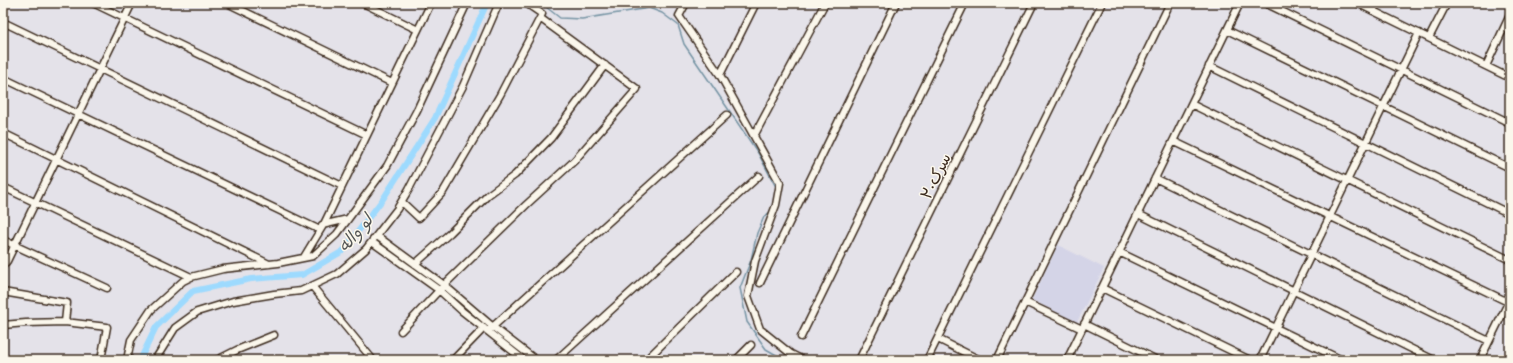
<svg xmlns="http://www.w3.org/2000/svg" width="1513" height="363" font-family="Mynerve,'Playpen Sans Arabic',sans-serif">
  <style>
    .built { fill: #d4d4e7 }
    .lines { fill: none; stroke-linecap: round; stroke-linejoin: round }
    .stream { stroke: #7694a4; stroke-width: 1.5 }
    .canal { stroke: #9ddafe; stroke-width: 6 }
    .minor-casing { stroke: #3b2a1e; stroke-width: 9 }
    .minor { stroke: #fbf7ec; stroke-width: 6 }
    .labels { text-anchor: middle; stroke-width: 3; stroke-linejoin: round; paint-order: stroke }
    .street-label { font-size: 16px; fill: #3b2a1e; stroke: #fbf7ec }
    .water-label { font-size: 17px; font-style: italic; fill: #545656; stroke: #fbf7ec }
  </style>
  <rect width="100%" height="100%" fill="#e4e2e9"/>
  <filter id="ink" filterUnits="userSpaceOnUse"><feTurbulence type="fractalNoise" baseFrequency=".025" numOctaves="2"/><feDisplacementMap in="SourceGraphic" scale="8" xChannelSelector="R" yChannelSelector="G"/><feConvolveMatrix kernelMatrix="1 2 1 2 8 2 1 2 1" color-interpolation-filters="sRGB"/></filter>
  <g filter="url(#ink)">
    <path class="built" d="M1058,245l46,23 -27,54 -45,-22z"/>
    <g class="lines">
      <path class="stream" d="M541,3l19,15 22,1 67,-11 13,5 16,12 6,19 74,109 19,36
        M772,210l-8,7 -7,16 -6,27 -11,28 7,34 19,27 19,11"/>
      <path class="canal" d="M140,360l16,-33 37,-36 58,-12 51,-4 41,-24 40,-52 52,-81 52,-115"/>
      <defs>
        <path id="minor" d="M93,3l274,132
          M227,3l165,80
          M363,3l55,27
          M686,3l-7,13 41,59 60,108 -4,22 -21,56 -7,35 12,33 31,25 12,6
          M1265,3l245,120
          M1357,3l153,75
          M1373,11l4,-8
          M3,22l339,164
          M1227,30l283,138
          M1429,38l18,-35
          M1209,66l301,148
          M1486,66l24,-51
          M720,75l36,-72
          M3,78l317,152
          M1191,104l319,156
          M3,133l266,131
          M754,136l71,-133
          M1173,141l335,161
          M1155,178l334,163
          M3,187l188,90
          M402,202l17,16 24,-26 57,-97 40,-77
          M1138,214l296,146
          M322,225l26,-6
          M377,236l67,49 49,42 43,33
          M3,240l104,48
          M372,242l67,48 23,21 62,49
          M1119,252l223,108
          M304,257l20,-33 107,-221
          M415,264l35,-31 38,-38 27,-20 36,-37 54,-73
          M3,266l4,-5 125,-258
          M760,283l136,-280
          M312,286l61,74
          M1102,288l148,72
          M3,292l64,11 -2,19 42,5 -6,33
          M1025,302l57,27
          M1084,324l73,36
          M3,325l23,-2 39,-1
          M401,331l43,-46 82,-80 48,-44 63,-72 -97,-71 2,-4 -16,-11
          M488,331l239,-216
          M801,337l164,-334
          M938,339l42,21
          M127,360l4,-20 20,-30 32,-29 8,-4 32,-8 55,-6 35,-7 24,-22 50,-68 30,-56 50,-107
          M155,360l20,-32 22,-16 36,-11 41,-7 27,-3 36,-17 29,-25 31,-40 12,-20 54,-103 36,-83
          M217,360l20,-10 37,-15
          M453,360l31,-32
          M556,360l203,-184
          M646,360l90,-88
          M736,360l15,-15
          M859,360l175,-357
          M927,360l175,-357
          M997,360l173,-357
          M1067,360l173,-357
          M1260,360l159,-327
          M1480,360l30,-61"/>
      </defs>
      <use href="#minor" class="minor-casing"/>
      <use href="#minor" class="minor"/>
    </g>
  </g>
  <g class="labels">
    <g class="street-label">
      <text transform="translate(935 176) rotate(-64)" y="6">سرک۲۰</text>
    </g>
    <g class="water-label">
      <text transform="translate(355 233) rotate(-49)" y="6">لو واله</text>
    </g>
  </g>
  <rect width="1513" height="363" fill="none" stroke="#fbf7ec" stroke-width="16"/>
  <rect x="8" y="8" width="1497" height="347" fill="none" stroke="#3b2a1e" stroke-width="1.5" filter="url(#ink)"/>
</svg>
